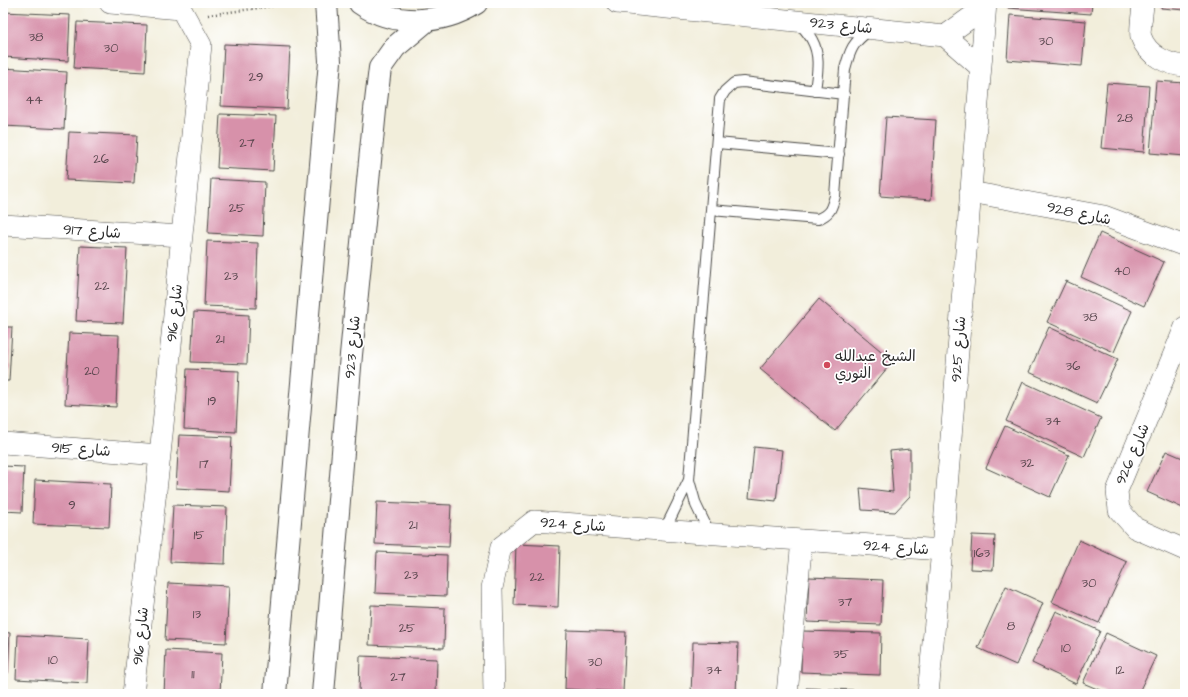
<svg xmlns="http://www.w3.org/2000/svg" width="1188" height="697" font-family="'Architects Daughter','Playpen Sans Arabic',sans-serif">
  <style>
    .building { fill: #d791aa }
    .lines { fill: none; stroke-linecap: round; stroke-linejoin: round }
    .service-casing { stroke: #494845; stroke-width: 12 }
    .minor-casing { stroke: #494845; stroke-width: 22 }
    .tertiary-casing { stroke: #494845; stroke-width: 24 }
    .path { stroke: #494845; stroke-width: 2.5; stroke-dasharray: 1 3; stroke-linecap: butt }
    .service { stroke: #fff; stroke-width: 10 }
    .minor { stroke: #fff; stroke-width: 21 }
    .tertiary { stroke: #fff; stroke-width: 22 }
    .poi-dot { fill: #d1495b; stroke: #fff; stroke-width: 1.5 }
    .labels { text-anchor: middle; stroke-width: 3.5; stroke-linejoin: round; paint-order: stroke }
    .number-label { font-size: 13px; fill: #56444b }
    .street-label { font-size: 15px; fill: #2b2b2b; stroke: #fff }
    .poi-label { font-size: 15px; fill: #2b2b2b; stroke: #fff; text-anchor: start }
  </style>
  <rect width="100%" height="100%" fill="#fff"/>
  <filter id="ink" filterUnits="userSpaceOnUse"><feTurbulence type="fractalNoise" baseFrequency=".025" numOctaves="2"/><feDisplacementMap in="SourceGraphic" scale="8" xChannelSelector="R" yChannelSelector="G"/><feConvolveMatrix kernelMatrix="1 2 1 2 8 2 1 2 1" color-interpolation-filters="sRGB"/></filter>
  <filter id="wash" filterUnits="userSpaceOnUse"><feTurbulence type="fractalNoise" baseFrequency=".012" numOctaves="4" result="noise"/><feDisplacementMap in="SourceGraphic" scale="16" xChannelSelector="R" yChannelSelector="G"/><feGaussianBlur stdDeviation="0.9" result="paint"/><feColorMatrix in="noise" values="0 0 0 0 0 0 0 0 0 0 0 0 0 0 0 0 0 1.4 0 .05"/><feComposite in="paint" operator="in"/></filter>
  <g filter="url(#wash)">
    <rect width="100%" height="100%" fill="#f2eedb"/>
    <g id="blocks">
      <path class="building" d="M1008,3h84l-1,11 -83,-6z
        M1162,3h23v7l-24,-2z
        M3,12l67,3 -2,46 -65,-4z
        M1010,15l76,6 -4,45 -75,-6z
        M77,22l70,3 -2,47 -71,-4z
        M224,44l66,3 -3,62 -66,-3z
        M3,68l64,4 -3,57 -61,-3z
        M1156,81l29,2v73l-35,-3z
        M1107,83l42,3 -5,66 -43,-4z
        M220,114l56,2 -3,55 -56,-3z
        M886,117l50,3 -5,80 -51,-4z
        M69,132l68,3 -3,48 -68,-3z
        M211,179l54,3 -2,54 -55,-3z
        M1100,233l64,29 -20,44 -63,-29z
        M207,241l51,2 -2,65 -52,-2z
        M80,246l47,2 -4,75 -47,-2z
        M1066,281l66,30 -18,41 -67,-30z
        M819,299l74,62 -58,70 -75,-62z
        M194,312l55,3 -2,49 -56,-2z
        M3,327h9l-3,54h-6z
        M1049,327l69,32 -21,44 -68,-31z
        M69,333l50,2 -3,72 -51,-3z
        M187,369l52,2 -3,61 -52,-3z
        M1023,382l78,36 -17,39 -78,-36z
        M1005,426l64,29 -19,42 -64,-29z
        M179,435l53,2 -3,54 -53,-3z
        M754,447l28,3 -6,51 -27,-3z
        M910,449v47l-15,16 -33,-2 -2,-22 33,4 -3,-41z
        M1166,451l19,8v50l-38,-17z
        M3,466l21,1 -2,45 -19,-1z
        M35,480l76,4 -2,43 -76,-3z
        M377,502l74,3 -2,42 -74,-3z
        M173,505l54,2 -2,57 -55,-2z
        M972,535l23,1 -2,34 -23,-1z
        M1079,540l48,22 -28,61 -47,-21z
        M516,544l44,2 -2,61 -44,-2z
        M377,552l70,3 -1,41 -71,-3z
        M809,577l74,3 -2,45 -74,-3z
        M168,583l61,3 -3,57 -61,-3z
        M1006,586l37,17 -27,62 -38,-17z
        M371,605l74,3 -1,40 -75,-3z
        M1056,611l44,20 -24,53 -44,-21z
        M567,630l59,2 -3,60 -58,-3z
        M802,631l79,2 -1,42 -79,-3z
        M3,632l7,1 -2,40h-5z
        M1106,633l50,23 -18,38h-29l-26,-11z
        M18,635l71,4 -2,44 -71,-4z
        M693,642l45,1 -2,51h-45z
        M166,650l56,3 -2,41h-56z
        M360,656l77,3 -1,35h-77z
        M806,688l74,3v3h-74z"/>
    </g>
  </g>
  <g filter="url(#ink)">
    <use href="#blocks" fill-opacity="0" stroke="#494845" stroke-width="1"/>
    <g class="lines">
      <defs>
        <path id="service" d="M799,22c4,6 10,12 13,18 9,16 5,34 3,51
          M717,143l122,11
          M711,210l107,9c13,-6 13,-10 17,-23l10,-127c5,-19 8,-27 24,-38
          M689,480l7,25 14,29
          M662,530l7,-9 20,-41 31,-381 5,-8 9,-8 9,-1 101,12"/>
        <path id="minor" d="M110,3l71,6 20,36 -41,410 -27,239
          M617,3l328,33 35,31
          M1143,3c0,7 -4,29 -2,34 6,18 27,28 44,29
          M945,36l40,-29
          M970,192l134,24 81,30
          M3,225l178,11
          M1185,327l-68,164 2,19 16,18 50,22
          M3,443l157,12
          M494,694l-2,-106 9,-41 33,-26 408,29
          M787,694l15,-154
          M928,694l14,-144 44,-547"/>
        <path id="tertiary" d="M360,3c34,24 81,22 116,0
          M275,694l55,-633 -4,-58
          M323,694l28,-339 24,-245 5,-42 15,-21 32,-27"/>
      </defs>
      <use href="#service" class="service-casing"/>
      <use href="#minor" class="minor-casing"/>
      <use href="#tertiary" class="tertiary-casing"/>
      <path class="path" d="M208,15l87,-12"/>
      <use href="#service" class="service"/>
      <use href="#minor" class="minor"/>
      <use href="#tertiary" class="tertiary"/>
    </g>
  </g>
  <circle class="poi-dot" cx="827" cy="365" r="4"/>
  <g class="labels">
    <g class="number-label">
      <text x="36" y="41">38</text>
      <text x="1046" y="45">30</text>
      <text x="111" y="52">30</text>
      <text x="256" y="81">29</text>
      <text x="34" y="104">44</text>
      <text x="1125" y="122">28</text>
      <text x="247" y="147">27</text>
      <text x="101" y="163">26</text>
      <text x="237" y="212">25</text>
      <text x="1122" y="275">40</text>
      <text x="231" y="280">23</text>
      <text x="102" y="290">22</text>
      <text x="1090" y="321">38</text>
      <text x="220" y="343">21</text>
      <text x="1073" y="370">36</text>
      <text x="92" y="375">20</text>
      <text x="212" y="405">19</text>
      <text x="1053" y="425">34</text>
      <text x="1027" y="467">32</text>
      <text x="204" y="468">17</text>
      <text x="72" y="509">9</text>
      <text x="413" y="529">21</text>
      <text x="199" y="539">15</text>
      <text x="982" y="557">163</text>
      <text x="411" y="579">23</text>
      <text x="537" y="581">22</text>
      <text x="1089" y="587">30</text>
      <text x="845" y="606">37</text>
      <text x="197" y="618">13</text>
      <text x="1011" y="630">8</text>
      <text x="407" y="632">25</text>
      <text x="1066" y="652">10</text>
      <text x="841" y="658">35</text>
      <text x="53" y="664">10</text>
      <text x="595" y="666">30</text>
      <text x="714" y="674">34</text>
      <text x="1120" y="674">12</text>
      <text x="193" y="678">11</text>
      <text x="398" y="681">27</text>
    </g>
    <g class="street-label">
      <text transform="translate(841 25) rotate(6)" y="5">شارع 923</text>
      <text transform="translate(1079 213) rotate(12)" y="5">شارع 928</text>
      <text transform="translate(92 231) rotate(4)" y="5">شارع 917</text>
      <text transform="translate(174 313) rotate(-84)" y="5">شارع 916</text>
      <text transform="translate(352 347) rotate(-85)" y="5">شارع 923</text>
      <text transform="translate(958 349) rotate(-86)" y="5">شارع 925</text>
      <text transform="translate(81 449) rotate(4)" y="5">شارع 915</text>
      <text transform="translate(1132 454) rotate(-67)" y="5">شارع 926</text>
      <text transform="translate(573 524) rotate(4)" y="5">شارع 924</text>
      <text transform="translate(896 547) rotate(4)" y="5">شارع 924</text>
      <text transform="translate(140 636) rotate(-84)" y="5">شارع 916</text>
    </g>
    <g class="poi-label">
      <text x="835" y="361">الشيخ عبدالله<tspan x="835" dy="17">النوري</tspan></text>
    </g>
  </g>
  <rect width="1188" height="697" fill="none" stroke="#fff" stroke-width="16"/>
</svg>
